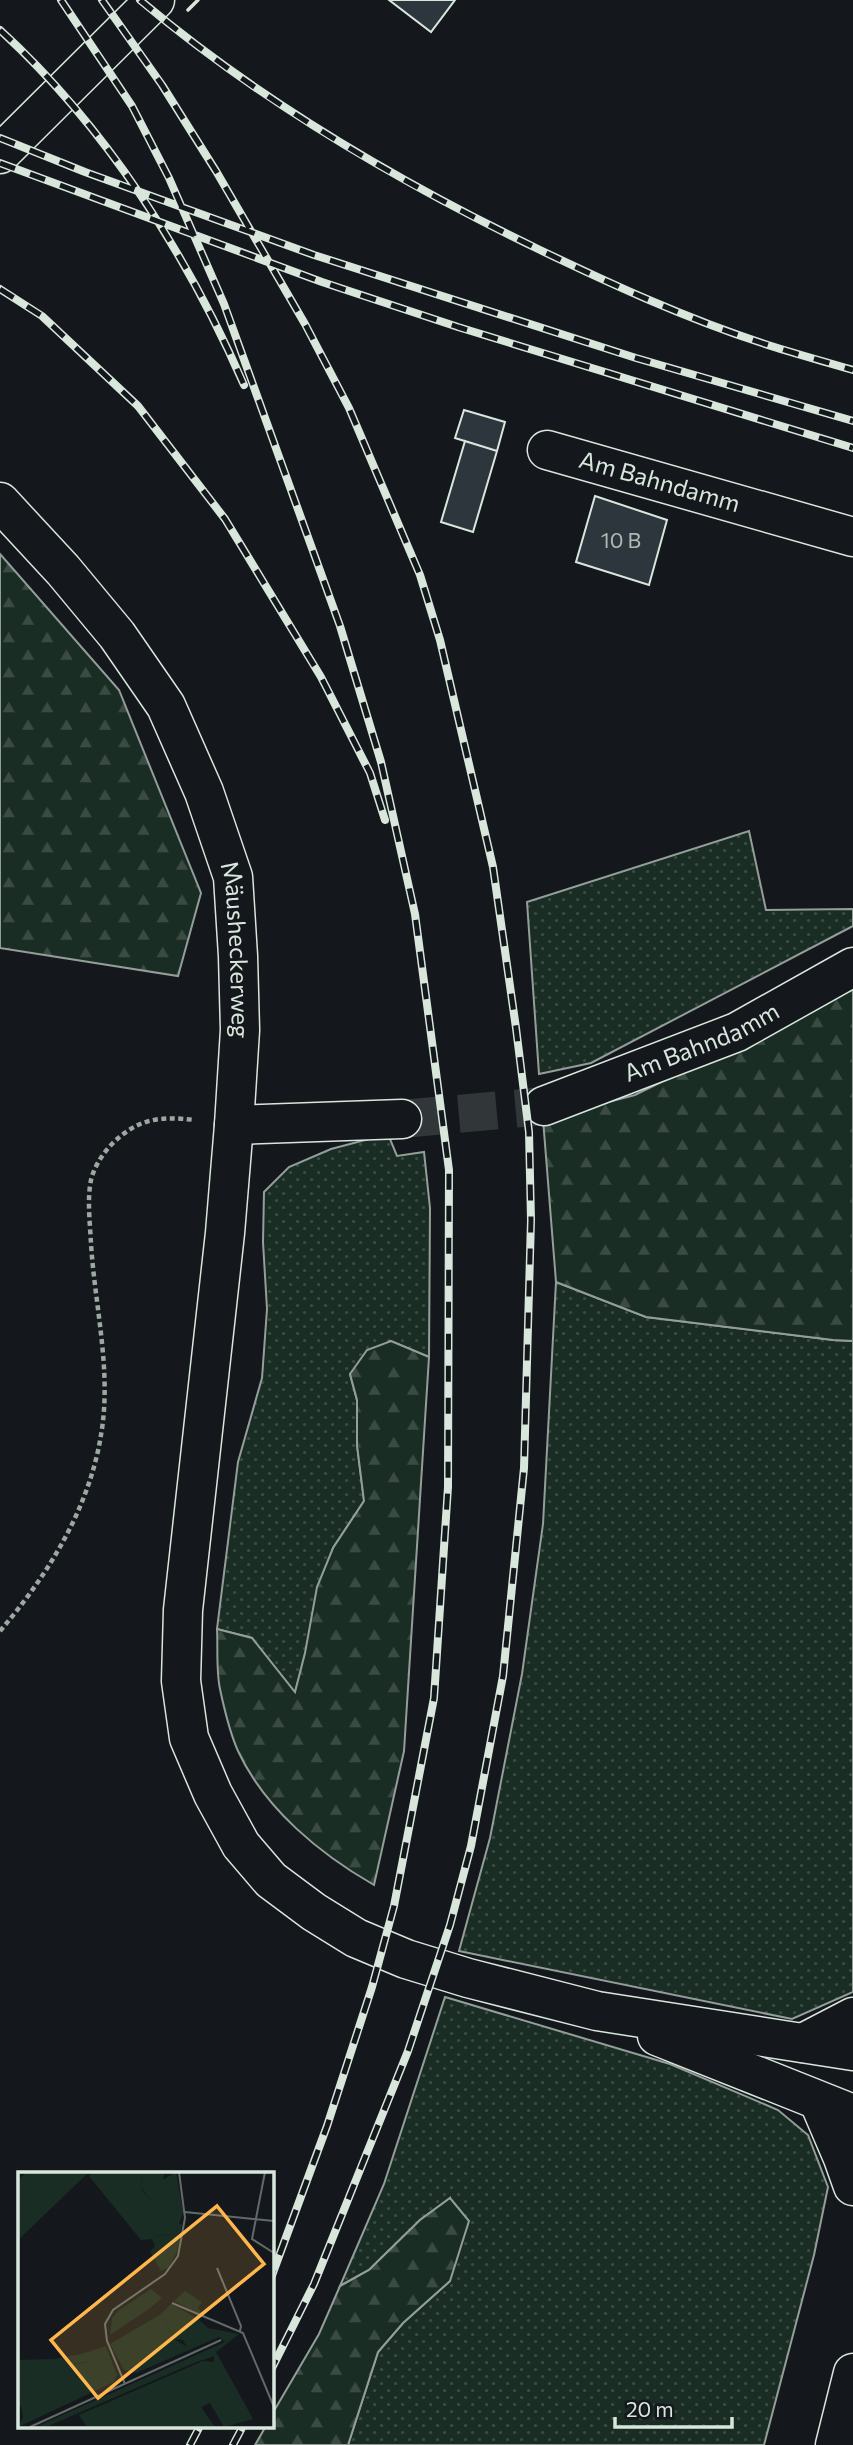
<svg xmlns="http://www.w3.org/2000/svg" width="853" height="2445" font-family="Commissioner,sans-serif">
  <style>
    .grass { fill: url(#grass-dots); stroke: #939e99; stroke-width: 2 }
    .forest { fill: url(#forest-firs); stroke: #939e99; stroke-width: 2 }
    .building { fill: #2c363c; stroke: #d8e6dc; stroke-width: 2 }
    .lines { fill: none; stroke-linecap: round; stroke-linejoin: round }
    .minor-tunnel { stroke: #313739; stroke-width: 38; stroke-dasharray: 38 19; stroke-linecap: butt }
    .minor-casing { stroke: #d8e6dc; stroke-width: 41 }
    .major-casing { stroke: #d8e6dc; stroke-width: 41 }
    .path { stroke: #9da8a2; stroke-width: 4.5; stroke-dasharray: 5 3.5; stroke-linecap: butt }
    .minor { stroke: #14181c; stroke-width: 38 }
    .major { stroke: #14181c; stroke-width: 38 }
    .rail-casing { stroke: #d8e6dc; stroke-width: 8 }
    .rail { stroke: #14181c; stroke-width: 5; stroke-dasharray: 16; stroke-linecap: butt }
    .wall { stroke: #d8e6dc; stroke-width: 3.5 }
    .labels { text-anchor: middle; stroke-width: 5; stroke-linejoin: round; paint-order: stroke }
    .number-label { font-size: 21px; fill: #adbab4 }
    .street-label { font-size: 24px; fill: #d8e6dc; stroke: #14181c }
    .inset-road { fill: none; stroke: #626a69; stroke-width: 2 }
    .view { fill: #ffb74d; fill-opacity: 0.15; stroke: #ffb74d; stroke-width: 3.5 }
    .inset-edge { fill: none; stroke: #d8e6dc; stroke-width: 3.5 }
  </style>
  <defs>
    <pattern id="grass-dots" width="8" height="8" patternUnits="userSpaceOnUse" patternTransform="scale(1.75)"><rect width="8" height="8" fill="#1a2d24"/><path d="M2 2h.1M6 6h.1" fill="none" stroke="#3b4b43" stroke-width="1.8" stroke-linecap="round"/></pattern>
    <pattern id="forest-firs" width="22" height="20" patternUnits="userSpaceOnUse" patternTransform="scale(1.75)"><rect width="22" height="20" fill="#1a2d24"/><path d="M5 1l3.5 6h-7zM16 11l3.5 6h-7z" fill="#3b4b43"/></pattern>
  </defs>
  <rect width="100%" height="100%" fill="#14181c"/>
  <path class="grass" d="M749,831l17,79 87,-1v17l-262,137 -52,11 -12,-172z
    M369,1139h21l7,17 27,-4 6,56 -1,149 -39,-16 -40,33 7,26v45l7,56 -31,47 -38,145 -43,-55 -35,-9 21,-167 24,-84 5,-69 -4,-67 1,-50 25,-25 42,-18z
    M556,1282l90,35 187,23 20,1v651l-61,27 -333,-68 31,-113 32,-164 21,-150z
    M445,1997l225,67 108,46 30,25 20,52 -14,68 -50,190h-416l30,-93 25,-29 47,-42v-83l-30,22 -51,50 -29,16 44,-102z"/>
  <path class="forest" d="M0,554l119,136 82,203 -23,83 -178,-28z
    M853,987v354l-20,-1 -187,-23 -90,-35 -13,-163 92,-24z
    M391,1341l38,16 -25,394 -30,134c-54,-31 -109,-76 -136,-134 -8,-18 -14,-43 -18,-62 -4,-19 -2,-40 -3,-60l35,9 43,54 10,-39 12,-66 16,-39 31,-47 -7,-56v-45l-7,-26 17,-24z
    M450,2198l19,23 -19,60 -47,42 -25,29 -30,93h-93l11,-19h5v-10l48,-82 21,-48 29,-16 51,-50z"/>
  <path class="building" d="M389,0h66l-24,32z
    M464,410l41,12 -8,29 -42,-13z
    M465,441l32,10 -24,81 -32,-10z
    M595,496l72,24 -18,65 -73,-23z"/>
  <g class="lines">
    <path class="minor-tunnel" d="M402,1119l142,-13"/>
    <defs>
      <g id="minor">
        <path d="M0,154l155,-154"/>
        <path id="s1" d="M547,450l306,87"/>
        <path id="s2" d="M0,502l63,68 54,65 49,71 38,86 29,85 5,79 2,74 -6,95 -9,108 -42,377 -2,71 8,57 24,56 28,51 30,35 43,32 42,26 50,21 62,19 129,33 256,40"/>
        <path id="s3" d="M544,1106l193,-74 116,-65"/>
        <path d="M234,1125l168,-6"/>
        <path d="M657,2036l196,78"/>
        <path d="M803,2043l50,-26"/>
        <path d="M819,2102l24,56 10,28"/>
      </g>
      <path id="major" d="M835,2445l18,-72"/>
    </defs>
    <use href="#minor" class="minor-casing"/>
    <use href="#major" class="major-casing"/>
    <path class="path" d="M0,1631c48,-56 89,-122 101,-196 11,-63 -6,-128 -10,-191 -1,-21 -4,-44 0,-64 3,-13 12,-27 21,-36 26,-26 48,-28 83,-24"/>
    <use href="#minor" class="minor"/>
    <use href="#major" class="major"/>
    <defs>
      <path id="rail" d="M61,0l71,106 37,72 55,126 116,322 41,136 34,152 34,256 -1,317 -14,211 -40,208 -22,81 -45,139 -56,152
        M102,0l60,85 54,86 89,153 44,84 71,167 20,65 53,227 23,161 13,104 2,88 -7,248 -21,208 -32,170 -21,79 -42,126 -94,233 -43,86
        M140,0c120,101 257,181 398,249 73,35 147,69 224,94 30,10 61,18 91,27
        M0,30c106,97 187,224 244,355
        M0,138l85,34 229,83 322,103 217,63
        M0,163l322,119 136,45 395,121
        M0,289l42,27 96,90 87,113 96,158 49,96 15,47
        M190,2445l10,-19
        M233,2445l10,-19"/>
    </defs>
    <use href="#rail" class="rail-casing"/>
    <use href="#rail" class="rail"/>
    <path class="wall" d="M188,10l10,-10"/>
  </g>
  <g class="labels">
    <g class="number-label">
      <text x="621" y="548">10 B</text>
    </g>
    <g class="street-label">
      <text dy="8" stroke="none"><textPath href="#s1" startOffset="117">Am Bahndamm</textPath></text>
      <text dy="8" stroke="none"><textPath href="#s2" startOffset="520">Mäusheckerweg</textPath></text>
      <text dy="8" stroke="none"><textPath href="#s3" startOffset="170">Am Bahndamm</textPath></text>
    </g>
  </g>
  <g transform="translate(18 2172)">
    <rect width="256" height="256" fill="#14181c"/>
    <path d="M9,0h62l-71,68v-60zM124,0h22l-1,8 13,-8 7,40 -7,21 -21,4 -13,-8 13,-13 -3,-15 -11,-13zM133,117l11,9 -13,11 -6,-4 -24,14v-9zM167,119l17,11 -4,6 6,8 -30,-15zM143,142l13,25 13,8 14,-9 -4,-20 11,10 31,6 -23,18 37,67 -29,8 -14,-24 -9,4 14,20h-128l-8,-12 124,-54 11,1v-6l-20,7 -148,64h-10l189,-85 -6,-5 -83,36 -12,-3 -14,-26zM88,174l11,29 -3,7 -96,45 5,-10 -2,-11 -3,1v-47l37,-1 -13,8 17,1 28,-6 -6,-8z" fill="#1a2d24"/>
    <path d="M74,0h50l-1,17 21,24 -19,16 13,8 20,-4 2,-10 4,2 -5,27 -9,16 -7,3 -11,-19 5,-6 -3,-7 -11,1 -52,-64zM153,132l26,14 6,22 -16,7 -4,-7 -9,-1 -13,-25zM125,133l6,4 -39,26 2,-17 7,-8v8zM63,182l11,6 -42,11 -9,-4 14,-8z" fill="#1a2d24"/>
    <path class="inset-road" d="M247,0l-13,67 22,14M167,40l89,9M199,96l24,58 -1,5M154,131l71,30 31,74M107,212l-18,-43 -2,-17 8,-14 52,-36 13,-18 7,-38 -6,-46M12,255l191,-87"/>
    <path class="view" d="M199,34l47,58 -166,134 -47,-58z"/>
    <rect width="256" height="256" class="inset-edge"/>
  </g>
  <path d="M615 2417v10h117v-10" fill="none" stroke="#d8e6dc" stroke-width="3.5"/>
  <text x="626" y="2417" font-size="21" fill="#d8e6dc" stroke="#14181c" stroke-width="5" paint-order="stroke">20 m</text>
</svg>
